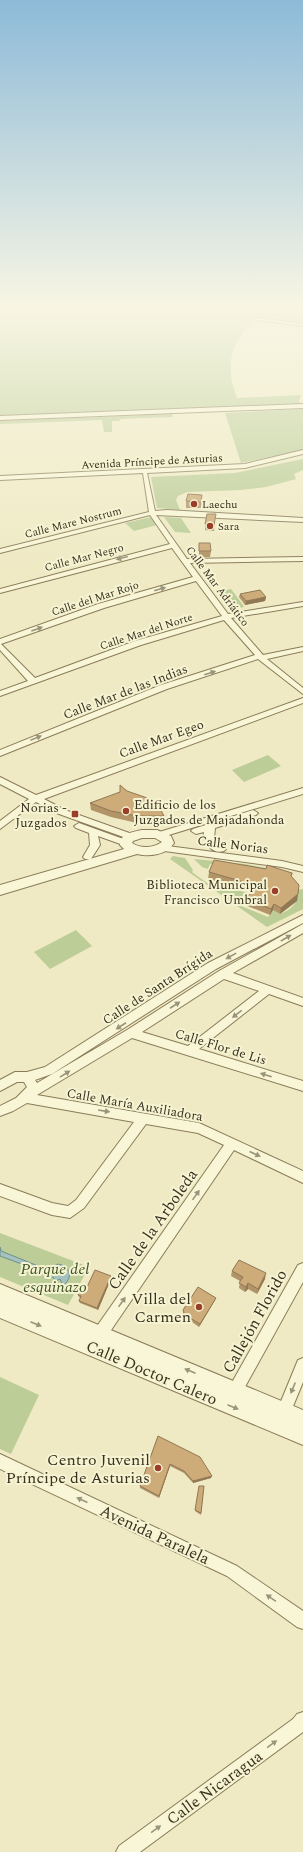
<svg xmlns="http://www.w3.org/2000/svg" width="303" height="1852" font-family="Spectral,serif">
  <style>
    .green { fill: #bccd97 }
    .water { fill: #a6c2bf; stroke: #6c908e }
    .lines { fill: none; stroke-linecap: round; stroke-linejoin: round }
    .minor-casing { stroke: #8a7c5a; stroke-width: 2 }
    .tertiary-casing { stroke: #8a7c5a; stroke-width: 2 }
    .minor { fill: #f9f6d7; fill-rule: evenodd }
    .tertiary { fill: #f9f6d7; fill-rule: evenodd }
    .wall { fill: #b19468 }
    .shaded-wall { fill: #907855 }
    .building { fill: #ceac79; stroke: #907855 }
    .oneway { fill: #99947a }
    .poi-dot { fill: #9a3e29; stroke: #f6f3d3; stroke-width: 1.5 }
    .labels { text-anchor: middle; stroke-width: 4; stroke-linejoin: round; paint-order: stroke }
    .far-street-label { font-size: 11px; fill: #39311e; stroke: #f6f3d3 }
    .far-poi-label { font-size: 11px; fill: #39311e; stroke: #f6f3d3; text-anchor: start }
    .street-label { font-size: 13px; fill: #39311e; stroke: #f6f3d3 }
    .poi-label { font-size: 13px; fill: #39311e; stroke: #f6f3d3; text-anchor: end }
    .near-street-label { font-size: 16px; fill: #39311e; stroke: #f6f3d3 }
    .near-park-label { font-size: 16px; font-style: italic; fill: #405624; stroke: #f6f3d3 }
    .near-poi-label { font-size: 16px; fill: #39311e; stroke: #f6f3d3; text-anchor: end }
  </style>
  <rect width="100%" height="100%" fill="#efeac4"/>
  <path class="green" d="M0,309h303v15l-48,-7c-24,26 -31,48 -18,81l64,-3 -2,6 1,4 -300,13z
    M303,409v41l-62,13 -16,-50z
    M172,414l1,3 -53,2v2h-8v11h-8l-2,-12 -102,4v-3z
    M303,459v11l-9,4 2,5 -30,8 -26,3 -53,2 -9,4 -2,4 4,10 -23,-2 -6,-31 84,-4z
    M151,517l6,8 -23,6 -9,-8z
    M164,517l17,1 10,15 -16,-1z
    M231,589l12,16 1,2 -13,3 -13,-18z
    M268,755l13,11 -37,16 -12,-12z
    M173,856l12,2 8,12 -1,2 15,11 42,10 -9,8 3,2 -2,3 27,11 5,-7 7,4c11,-4 20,-12 17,-24l6,-1v20l-36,18 -97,-68z
    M194,859l51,5 49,9 -4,4 -80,-13 -2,5 -6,-2z
    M76,930l16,16 -42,23 -16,-17z
    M0,1233l89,34 -21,38 -68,-28z
    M0,1377l39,18 -28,59 -11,-5z"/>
  <path class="water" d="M0,1247l1,4 47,19 10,-6 7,2c7,7 5,14 -2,20l-3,-7 -4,2 -3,-4 -7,2v-6l-46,-17z"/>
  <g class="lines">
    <defs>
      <path id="minor" d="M258,318l45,6v2l-47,-6z
        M303,404v4l-303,12v-4z
        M303,450v4l-58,14 -98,5 8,38 12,-1 136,8v4l-147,-7 31,44 116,-2v4l-113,2 38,51 75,-12v4l-72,12 32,37 40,-8v4l-36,8 36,29v6l-45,-35 -91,30 -167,67v-6l161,-65 94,-30 -31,-35 -83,25 -141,51v-5l28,-10 -28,-31v-11l98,-35 95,-27 -21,-29 -172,45v-4l170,-45 -20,-29 -150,38v-4l149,-37 -6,-39 -143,7v-4l245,-12zM196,581l26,35 -87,25 -100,37 -34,-34 103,-36z
        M303,698v5l-259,96 21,11 70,25 2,2 -2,2h-6l-70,-25 -23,-12 -36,27v-8l29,-22 -29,-15v-7l36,18z
        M303,788v6l-144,44 -5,-3 2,-2z
        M253,810l5,3 -2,2 -41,13 -1,11 12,10 -2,2c-11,4 -22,-9 -20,-19l-8,2 -5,-3 2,-2z
        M79,823l50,18 2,2 -5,3 -28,-10 2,9 -9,14h-6l-2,-2 7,-12 -1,-12 -13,-5 -2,-2z
        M160,845l122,16 21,5v6l-21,-5 -125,-17 -2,-2z
        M303,915v8l-87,46 -164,105 -17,6 2,3 90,-53 92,-59 84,-47v9l-70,40 70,25v8l-34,-12 -70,55 104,32v10l-171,-53 -95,57 162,28 104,48v12l-69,-33 -129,189 -5,2 -5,-2 -2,-5 2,-5 129,-184 -26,-12 -52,-9 -62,84 -14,10 -18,-3 -52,-19v-12l52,19 16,3 8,-6 58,-78 -107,-19 -14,8 -13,5v-10l16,-8 11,-11 -3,-5h-7l-17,9v-11l15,-8h12l18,-5 163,-104zM224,979l35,12 -71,55 -46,-14z
        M303,1263v19l-63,114 -5,2 -5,-2 -2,-5 2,-5 68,-121z
        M303,1358v24l-14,34 -5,2 -5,-2 -2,-5 21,-51z
        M0,1454l237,112 66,45v18l-6,-2 -70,-51 -227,-107z
        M303,1712v20l-163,120h-24l3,-6 174,-127 4,-5z"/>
      <path id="tertiary" d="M142,830h15l14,6 3,7c-7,12 -25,14 -37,11l-137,41v-10l124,-36 -4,-4c0,-12 13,-13 22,-15zM142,838h13l7,4c-9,6 -21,7 -30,1l1,-2z
        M0,1284l303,126v35l-303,-127z"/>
    </defs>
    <use href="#minor" class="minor-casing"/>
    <use href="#tertiary" class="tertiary-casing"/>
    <use href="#minor" class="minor"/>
    <use href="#tertiary" class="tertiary"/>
  </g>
  <path class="wall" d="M186,501h16l-1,7h-15z
    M215,521l-1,10 -9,-1v-6z
    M199,543l12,8 -1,6h-11z
    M240,594l26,3 -1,4 -20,4 -6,-8z
    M127,791l37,25v6l-27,1 -26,-6 -20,-7 -1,-7z
    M209,872l82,4 7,18 -1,7 -17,13 -7,-4 -3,5 -25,-10 1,-7 7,-7 -45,-12z
    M232,1271l33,8 -8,15 -9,-5 -3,3 -6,-4 1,-7 -9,-5z
    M111,1276v3l-13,31 -18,-7 -1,-2 2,-3 -2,-1 -1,-2 9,-8z
    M215,1300l-16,27 -14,-10 -2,-4v-3z
    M158,1436l53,42 -18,5 -9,-10 -14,-7 -11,32 -19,-10v-2z
    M199,1486h5l-3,29 -6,-4z"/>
  <path class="shaded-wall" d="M266,597l-1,4 -20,4 1,-4z
    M298,894l-1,7 -17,13 1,-6z
    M274,904l-1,6 -3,5 1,-6z
    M266,1273l-1,6 -8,15 1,-5z
    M111,1276v3l-13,31 -1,-2z
    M248,1283v6l-3,3 1,-5z
    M216,1298l-1,2 -16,27 1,-3z
    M170,1464v2l-11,32v-2z
    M212,1476l-1,2 -18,5v-2z"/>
  <path class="building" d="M188,494l14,1 -1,7 -15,-1z
    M207,514h9l-2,11 -9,-1z
    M199,543h11l1,8h-12z
    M260,590l6,7 -20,4 -6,-7z
    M120,785l7,6 29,10 8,15h-27l-26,-5 -21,-8 30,-11z
    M214,860l52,9 1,-4 25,8 -1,3 8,9 -1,9 -17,14 -7,-4 -3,5 -25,-11 12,-12 -49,-14z
    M239,1260l27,13 -8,16 -10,-6 -2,4 -7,-4 4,-6 -11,-6z
    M95,1270l16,6 -14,32 -18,-7 2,-5 -3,-1 4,-10 5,2z
    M198,1287l18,11 -16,26 -15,-9 -2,-5z
    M158,1436l42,21 12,19 -19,5 -9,-10 -14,-7 -11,32 -19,-10z
    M199,1486h5l-3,27 -6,-3z"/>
  <defs><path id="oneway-solid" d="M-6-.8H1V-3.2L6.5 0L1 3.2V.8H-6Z"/></defs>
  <g class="oneway">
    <use href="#oneway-solid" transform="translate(122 558) rotate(165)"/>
    <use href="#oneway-solid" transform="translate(160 589) rotate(-16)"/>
    <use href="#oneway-solid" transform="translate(37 629) rotate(-20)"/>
    <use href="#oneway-solid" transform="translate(210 673) rotate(-18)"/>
    <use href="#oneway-solid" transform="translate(36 738) rotate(-22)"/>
    <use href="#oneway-solid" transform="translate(286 938) rotate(-30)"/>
    <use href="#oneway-solid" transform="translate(231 956) rotate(151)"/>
    <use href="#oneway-solid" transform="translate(175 1005) rotate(-33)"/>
    <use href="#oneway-solid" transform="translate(237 1014) rotate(142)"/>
    <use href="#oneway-solid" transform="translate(121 1026) rotate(147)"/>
    <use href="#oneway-solid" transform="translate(65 1074) rotate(-32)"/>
    <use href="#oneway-solid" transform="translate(266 1075) rotate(-163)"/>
    <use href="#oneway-solid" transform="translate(104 1111) rotate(9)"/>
    <use href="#oneway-solid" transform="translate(255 1154) rotate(25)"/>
    <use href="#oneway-solid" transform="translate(196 1195) rotate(-55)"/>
    <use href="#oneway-solid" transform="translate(122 1302) rotate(-55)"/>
    <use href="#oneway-solid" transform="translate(36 1324) rotate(23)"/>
    <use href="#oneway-solid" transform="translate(190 1371) rotate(-157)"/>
    <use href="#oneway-solid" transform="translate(293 1388) rotate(113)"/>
    <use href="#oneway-solid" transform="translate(233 1407) rotate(23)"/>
    <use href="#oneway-solid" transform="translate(82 1500) rotate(-155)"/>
    <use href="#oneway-solid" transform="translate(271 1598) rotate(-145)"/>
    <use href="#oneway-solid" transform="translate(272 1744) rotate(-36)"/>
    <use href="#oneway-solid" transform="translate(156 1829) rotate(-36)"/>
  </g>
  <linearGradient id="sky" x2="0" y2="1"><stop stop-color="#8dbad8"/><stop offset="0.54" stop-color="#f8f6e4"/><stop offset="1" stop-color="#f8f6e4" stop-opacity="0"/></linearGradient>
  <rect width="303" height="569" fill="url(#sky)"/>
  <g class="poi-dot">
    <circle cx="194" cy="504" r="4"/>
    <circle cx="210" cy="526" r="4"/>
    <circle cx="126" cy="811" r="4"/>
    <rect x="71" y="810" width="8" height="8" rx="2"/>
    <circle cx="275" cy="891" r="4"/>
    <circle cx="199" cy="1307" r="4"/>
    <circle cx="158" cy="1468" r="4"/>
  </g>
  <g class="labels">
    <g class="far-street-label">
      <text transform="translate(152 461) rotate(-3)" y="4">Avenida Príncipe de Asturias</text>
      <text transform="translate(73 522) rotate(-14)" y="4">Calle Mare Nostrum</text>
      <text transform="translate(84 557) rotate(-15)" y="4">Calle Mar Negro</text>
      <text transform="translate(218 586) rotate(53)" y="4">Calle Mar Adriático</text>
      <text transform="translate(95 598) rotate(-18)" y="4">Calle del Mar Rojo</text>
      <text transform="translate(146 631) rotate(-18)" y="4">Calle Mar del Norte</text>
    </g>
    <g class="far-poi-label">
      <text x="202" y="508">Laechu</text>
      <text x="218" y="530">Sara</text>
    </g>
    <g class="street-label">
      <text transform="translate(125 691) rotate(-21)" y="5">Calle Mar de las Indias</text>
      <text transform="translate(161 738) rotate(-20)" y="5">Calle Mar Egeo</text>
      <text transform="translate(233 844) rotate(7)" y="5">Calle Norias</text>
      <text transform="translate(157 986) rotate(-33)" y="5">Calle de Santa Brígida</text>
      <text transform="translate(221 1046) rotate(17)" y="5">Calle Flor de Lis</text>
      <text transform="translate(135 1104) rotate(10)" y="5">Calle María Auxiliadora</text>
    </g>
    <g class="poi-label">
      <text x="134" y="809" text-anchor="start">Edificio de los<tspan x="134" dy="15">Juzgados de Majadahonda</tspan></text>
      <text x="67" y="812">Norias -<tspan x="67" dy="15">Juzgados</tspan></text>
      <text x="267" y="889">Biblioteca Municipal<tspan x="267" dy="15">Francisco Umbral</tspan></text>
    </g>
    <g class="near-street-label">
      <text transform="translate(152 1229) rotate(-55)" y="6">Calle de la Arboleda</text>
      <text transform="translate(254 1321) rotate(-61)" y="6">Callejón Florido</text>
      <text transform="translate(152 1372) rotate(23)" y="6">Calle Doctor Calero</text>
      <text transform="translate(155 1534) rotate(25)" y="6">Avenida Paralela</text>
      <text transform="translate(214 1787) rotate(-36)" y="6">Calle Nicaragua</text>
    </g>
    <g class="near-park-label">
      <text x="55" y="1274">Parque del<tspan x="55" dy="18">esquinazo</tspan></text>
    </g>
    <g class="near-poi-label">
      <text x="191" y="1304">Villa del<tspan x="191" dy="18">Carmen</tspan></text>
      <text x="150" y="1465">Centro Juvenil<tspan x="150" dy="18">Príncipe de Asturias</tspan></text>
    </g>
  </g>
</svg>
